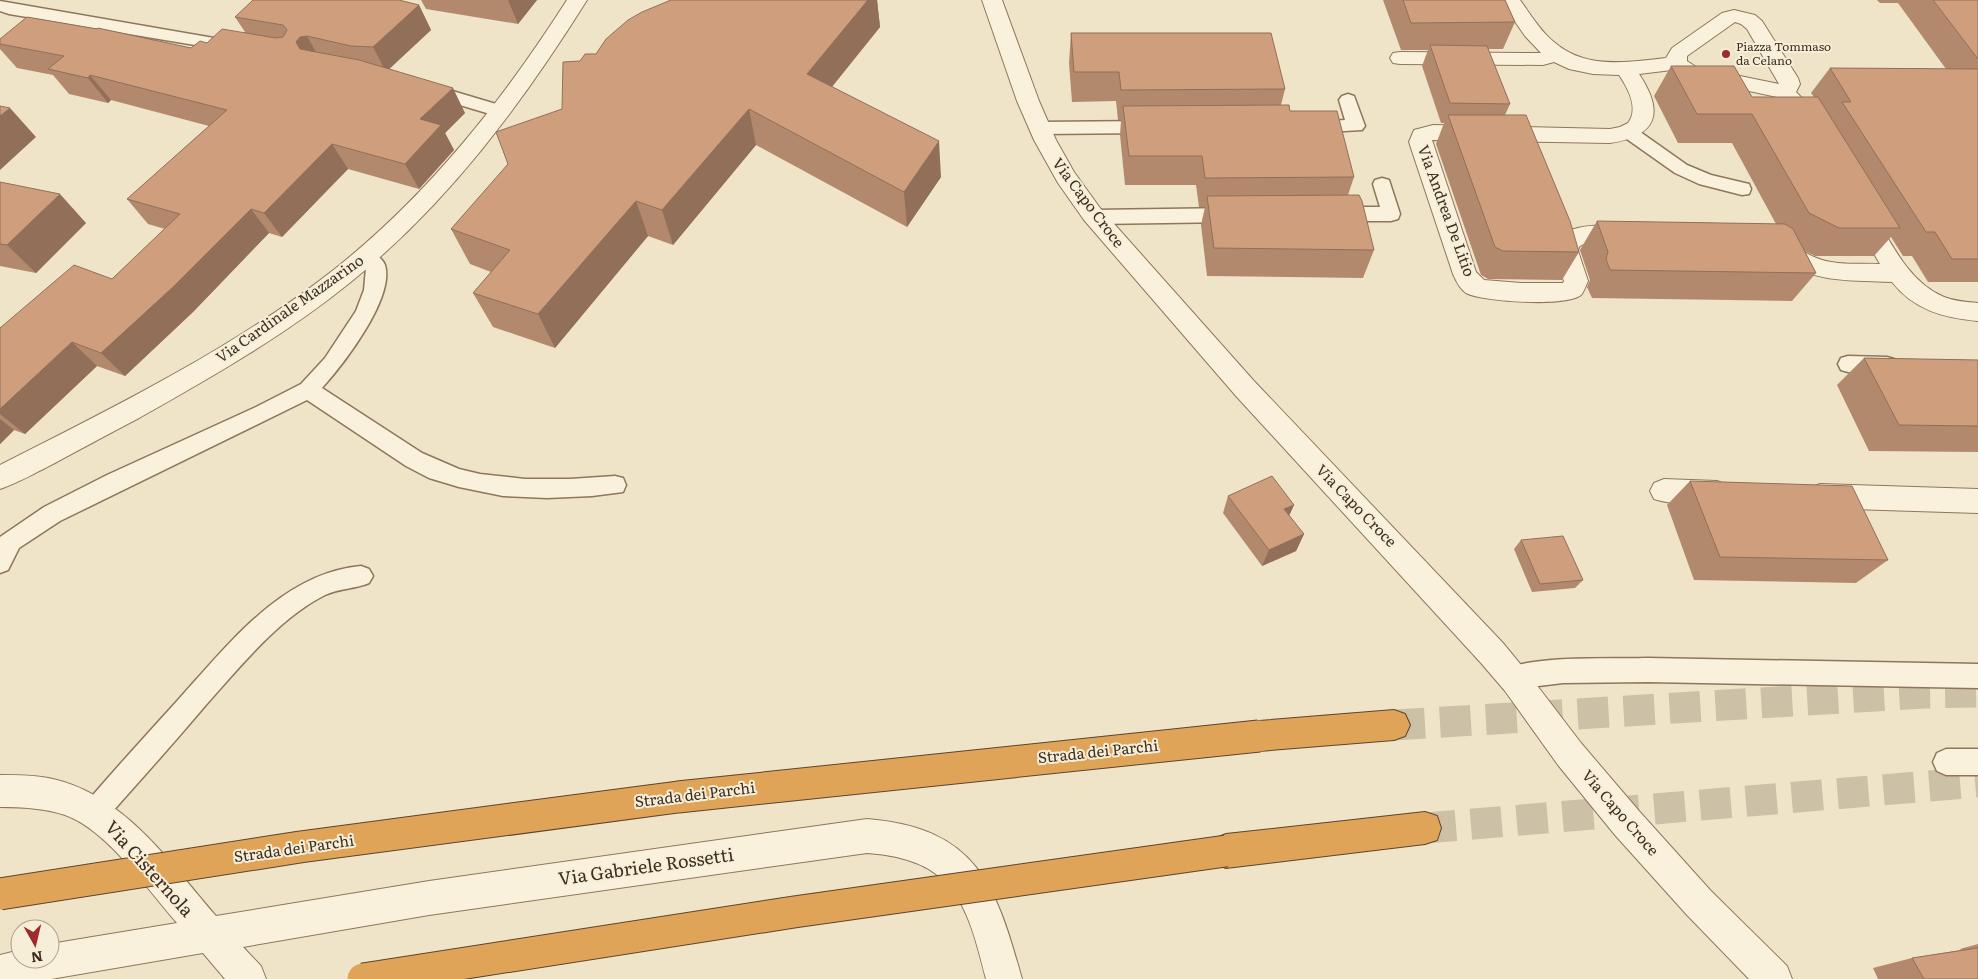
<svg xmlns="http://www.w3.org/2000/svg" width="1978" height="979" font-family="Literata,serif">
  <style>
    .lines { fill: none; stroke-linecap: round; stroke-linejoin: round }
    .motorway-tunnel { stroke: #ccc0a6; stroke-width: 31; stroke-dasharray: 31 15; stroke-linecap: butt }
    .service-casing { stroke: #8d765c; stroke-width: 3 }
    .minor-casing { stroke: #8d765c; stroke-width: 2 }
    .tertiary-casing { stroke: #8d765c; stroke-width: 2 }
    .motorway-casing { stroke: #5b4430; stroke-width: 2 }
    .service { fill: #faf1dc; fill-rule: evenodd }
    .minor { fill: #faf1dc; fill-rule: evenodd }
    .tertiary { fill: #faf1dc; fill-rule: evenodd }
    .motorway { fill: #e0a458; fill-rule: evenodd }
    .motorway-bridge-casing { stroke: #5b4430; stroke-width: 33; stroke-linecap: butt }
    .motorway-bridge { stroke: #e0a458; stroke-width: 31 }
    .wall { fill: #b2896c }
    .shaded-wall { fill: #916f58 }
    .building { fill: #cf9f7d; stroke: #916f58 }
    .poi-dot { fill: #9e2a2b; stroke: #f7eed8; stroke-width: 2 }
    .labels { text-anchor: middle; stroke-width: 4; stroke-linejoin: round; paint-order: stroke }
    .far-poi-label { font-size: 12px; fill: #3d2e20; stroke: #f7eed8; text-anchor: start }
    .street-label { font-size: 15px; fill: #3d2e20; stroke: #f7eed8 }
    .near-street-label { font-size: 18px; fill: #3d2e20; stroke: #f7eed8 }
  </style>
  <rect width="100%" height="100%" fill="#f0e4c8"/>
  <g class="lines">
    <path class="motorway-tunnel" d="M1394,725l531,-32 53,-1
      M1425,828l553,-46"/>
    <defs>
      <path id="service" d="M0,1l237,41 6,1 2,4 -2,4 -6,1 -228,-38 -9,-3z
        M429,84l77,23 3,4 -3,4 -6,2 -77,-23 -3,-4 3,-4z
        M1348,94l6,2 11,30 -3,4 -52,3 -6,-2 -3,-4 3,-4 41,-3 -6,-20 3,-4z
        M1151,121l6,2 3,4 -3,4 -6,2 -112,1 -6,-2 -3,-4 3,-4 6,-2z
        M1630,127l6,2 51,36 24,10 38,9 2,5 -2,5 -7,1 -43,-11 -24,-11 -51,-36 -3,-4 3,-4z
        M1382,178l7,2 11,34 -2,5 -7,2h-56l-7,-2 -2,-5 2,-5 7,-2h45l-7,-23 2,-4z
        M1233,208l7,2 2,5 -2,5 -7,2 -137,2 -7,-2 -2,-5 2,-5 7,-2z
        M364,250c8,2 18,7 21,15 10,33 -42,100 -63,123l100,65 37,16 21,5 45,5h45l45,-3 8,2 3,7 -3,7 -31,4 -45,2 -44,-2 -44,-9 -30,-9 -23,-12 -99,-66 -247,121 -41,27 -11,22 -8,3v-36l44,-30 63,-32 149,-68 45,-23 24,-26 31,-47 8,-21 2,-22 -9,-6 -3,-5 3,-5z
        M1848,356l39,1 7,2 3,6 -3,6c-15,5 -38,4 -53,-1l-3,-6 3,-6z
        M361,566l8,3 4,7 -4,7c-14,6 -29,5 -44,12 -46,23 -86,73 -120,111 -33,39 -67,77 -101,115l-9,4 -9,-4 -4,-9 4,-9c30,-35 61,-69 92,-103 49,-54 104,-127 183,-134z
        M1648,658l330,6v24l-330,-6 -85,1 -50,6 -9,-4 -3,-8 3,-8c37,-14 104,-10 144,-11z
        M1946,749h32v26h-32l-9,-4 -4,-9 4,-9z"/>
      <path id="minor" d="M982,0h20l37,101 17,39 18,32 26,36 154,173 249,262 23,28 55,72 58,68 72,80 76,75 5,13h-43l-62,-64 -72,-80 -57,-70 -53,-74 -24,-28 -245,-267 -152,-176 -26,-37 -24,-43 -17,-39z
        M1500,0h20c11,15 20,31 34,42 32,28 74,20 112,16l6,-10 50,-35 12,-3 21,5 7,6 36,57 2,6 -4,8 8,8 17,27 -3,5 -8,2 -8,-2 -14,-22 -11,-13 -84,-18 -14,-4 -7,-5 -33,4c26,39 18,62 -29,69l-178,-3 44,132 8,8 37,3h42l1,-2c-3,-9 -9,-20 -10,-30 -2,-31 62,-27 80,-22l4,6 -4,6c-16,5 -42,-5 -55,6l-1,4 10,30c-2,4 -4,11 -7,14 -15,12 -97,7 -115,-2 -6,-4 -10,-12 -13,-19l-44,-132 5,-12 19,-5 177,4 10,-2 8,-4c11,-14 0,-35 -9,-48l-26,-1 -24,-5 -15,-7 -11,3 -143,-1 -7,-1 -3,-5 3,-5 7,-1 141,1 -16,-17zM1735,22l6,2 6,5 32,55 -83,-17 -9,-6v-5z
        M1863,207l8,2c19,32 37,73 73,88 10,4 23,5 34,6v18c-34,-3 -64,-11 -86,-39 -37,-2 -74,1 -106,-19 -7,-5 -14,-8 -18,-15l4,-6c17,-5 27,9 42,15 20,9 44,6 66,7l-29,-49 4,-6z
        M1664,479l53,2 10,4 4,8 -4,8c-18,6 -55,4 -73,-2l-4,-8 4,-8z
        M1820,484l158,5v24l-158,-5 -10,-4 -4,-8 4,-8z
        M0,775c18,0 36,0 53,4 73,17 117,84 163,137l213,-35 438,-62c110,9 129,66 155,160h-36c-19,-75 -31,-120 -119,-126l-438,62 -186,32 18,19 5,13h-41l-22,-26 -152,26h-51v-24l20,-5v9h30v-15l127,-21c-29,-33 -71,-94 -112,-108 -21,-7 -43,-8 -65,-8z"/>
      <path id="tertiary" d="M567,0h20c-65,104 -139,203 -235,281 -65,53 -140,96 -213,137 -29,15 -58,31 -86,46 -18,9 -35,19 -53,25v-24c113,-57 236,-118 336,-197 93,-74 167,-168 231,-268z"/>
      <path id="motorway" d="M1394,710l11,4 5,11 -5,11 -11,4 -135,11 -11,-4 -5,-11 5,-11 11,-4z
        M1425,812l12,4 4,12 -4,12 -12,4 -199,24 -12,-5 -5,-12 5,-12 12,-5z"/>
    </defs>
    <use href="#service" class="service-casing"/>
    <use href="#minor" class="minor-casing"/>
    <use href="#tertiary" class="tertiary-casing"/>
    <use href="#motorway" class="motorway-casing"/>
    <use href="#service" class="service"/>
    <use href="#minor" class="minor"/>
    <use href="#tertiary" class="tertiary"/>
    <use href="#motorway" class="motorway"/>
    <defs>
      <path id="motorway-bridge" d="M0,894l300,-47 378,-50 581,-61
        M363,979l431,-67 432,-61"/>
    </defs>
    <use href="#motorway-bridge" class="motorway-bridge-casing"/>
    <use href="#motorway-bridge" class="motorway-bridge"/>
  </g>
  <path class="wall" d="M421,0h116l-19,24 -92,-15z
    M671,0h206l3,27 -48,60 109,90 -34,50 -151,-82 -83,100 -25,-9 -93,112 -62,-21 -20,-34 18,-21 -21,-8 -19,-35 111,-120 18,-48 16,-7z
    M1383,0h122l10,22 -12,27h-15l22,55 -5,11 74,137 -17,28 -74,-1 -7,-4 -45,-131 8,-21h-3l-19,-57 6,-16h-27z
    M1877,0h101v282h-50l-16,-26h-9l-12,-19 -17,19h-59l-10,-5 11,22 -24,28 -200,-3 -5,-11 3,-7 -10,-30 17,-29 179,3 -44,-81h-54l-24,-47 17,-30 81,31h62l-3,-4 19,-25 116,1 -48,-66h-18z
    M419,5l12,25 -42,39 76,44 -20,20 9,17 -35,39 -71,-20 -66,68 -13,-4 -76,79 -68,64 -28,-10 -72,68 -11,-4 -14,14v-116l112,-49 53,-50 -17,-5 -21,-25 82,-73 -98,-26 -3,3 -39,-9 -16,-19 -36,-7 -17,-19v-10l191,9 54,-16 -10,-15z
    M1071,33l214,56 -4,16 9,6 64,66 -6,18 26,55 -11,28 -156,-2 -6,-51 4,-18h-6l-3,-22h-71l-5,-50 1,-15h-3l-2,-19 -44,1 -3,-39z
    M0,182l86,41 -50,50 -36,-7z
    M1864,358l114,2v92l-109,-1 -32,-66z
    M1690,481l198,79 -32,23 -162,-3 -27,-75z
    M1228,496l66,9 -5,11 15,18 -8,17 -34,15 -39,-53z
    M1521,540l62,40 -8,8 -43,4 -18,-43z
    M1978,944v35h-100l-5,-11 39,-10 49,-8 -1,-1z"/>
  <path class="shaded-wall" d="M508,0h29l-19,24z
    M856,0h21l3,27 -67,83 -6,-36z
    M419,5l12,25 -45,42 -13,-25z
    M307,36l14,25 -21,-12 -4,-7 4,-5z
    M90,75l21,25 -3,3 -20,-25z
    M453,88l12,25 -20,20 9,17 -35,39 -14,-25 15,-45z
    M10,108l26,29 -36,33v-54z
    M749,109l7,36 -83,100 -11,-35z
    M939,141l2,36 -34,50 -3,-35z
    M332,144l16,25 -66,68 -18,-24z
    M60,194l26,29 -50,50 -29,-28z
    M636,201l12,35 -93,112 -17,-34z
    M251,209l18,24 -76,79 -68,64 -24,-23z
    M72,342l25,24 -72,68 -25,-20v-5z
    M0,419l14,11 -14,14z
    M1294,505l-8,17 -2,-13z
    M1304,534l-8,17 -34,15 7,-16z"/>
  <path class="building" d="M253,0h146l20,5 -46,42 -22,-1 -44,-10 -7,1 -4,5 4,7 59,11 94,28 -33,31 21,6 -36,39 -73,-20 -68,69 -13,-4 -79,79 -71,65 -29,-11 -72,67v-81l74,-63 38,14 68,-65 -53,-15 100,-89 -137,-35 -2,3 -40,-9 16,-13 -64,-12v-5l27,-22 70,12 1,-1 93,20 9,-7 7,2 15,-14 54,9 7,-1 4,-7 -4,-5 -48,-8z
    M671,0h197l-61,74 132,67 -35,51 -155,-83 -87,101 -26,-9 -98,113 -65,-21 37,-43 -59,-21 57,-65 -12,-32 66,-23 1,-47 17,-1 5,-7h11l10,-15 22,-19 14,-8z
    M1403,0h102l10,22 -104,1z
    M1933,0h45v59z
    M1071,33h200l14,56 -164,1 -2,-18h-45z
    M1430,45l57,1 23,58 -60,-1z
    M1671,66h63l18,31h66l82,131h-61l-30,-15 -57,-99h-55z
    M1830,68l148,1v190h-26l-17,-27h-9l-84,-130h9z
    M1289,105l1,6h47l17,66 -149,1 -3,-22h-73l-6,-50z
    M0,106l10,2 -10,8z
    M1448,115h78l44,106 9,31 -76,-1 -8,-4z
    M0,182l60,12 -53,51 -7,-1z
    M1359,195l3,6 12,49 -160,-2 -7,-52z
    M1597,221l188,3 8,5 23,44 -206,-3 -4,-11 2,-7z
    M1864,358l114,2v66l-79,-1z
    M1272,476l22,29 -10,4 20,25 -35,16 -41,-54z
    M1690,481l162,5 36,74 -168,-3z
    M1563,536l20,44 -43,4 -19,-44z
    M1978,948v31h-54l-12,-21z"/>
  <circle class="poi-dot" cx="1726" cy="54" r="5"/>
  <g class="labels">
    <g class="far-poi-label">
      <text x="1736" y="51">Piazza Tommaso<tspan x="1736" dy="14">da Celano</tspan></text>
    </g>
    <g class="street-label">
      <text transform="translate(1088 203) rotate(53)" y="5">Via Capo Croce</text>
      <text transform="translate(1446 211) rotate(70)" y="5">Via Andrea De Litio</text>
      <text transform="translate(290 309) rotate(-35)" y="5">Via Cardinale Mazzarino</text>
      <text transform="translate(1356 506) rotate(46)" y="5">Via Capo Croce</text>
      <text transform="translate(1098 752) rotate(-6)" y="5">Strada dei Parchi</text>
      <text transform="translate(695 795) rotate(-7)" y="5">Strada dei Parchi</text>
      <text transform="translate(1620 813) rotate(49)" y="5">Via Capo Croce</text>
      <text transform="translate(294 849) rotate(-8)" y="5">Strada dei Parchi</text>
    </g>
    <g class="near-street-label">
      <text transform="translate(646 867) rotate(-8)" y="6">Via Gabriele Rossetti</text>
      <text transform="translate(149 869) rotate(48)" y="6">Via Cisternola</text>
    </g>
  </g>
  <g transform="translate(35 944) rotate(172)"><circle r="24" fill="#f7eed8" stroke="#ada18e"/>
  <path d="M0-4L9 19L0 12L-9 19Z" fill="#9e2a2b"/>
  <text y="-8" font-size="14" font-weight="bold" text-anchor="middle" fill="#3d2e20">N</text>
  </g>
</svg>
